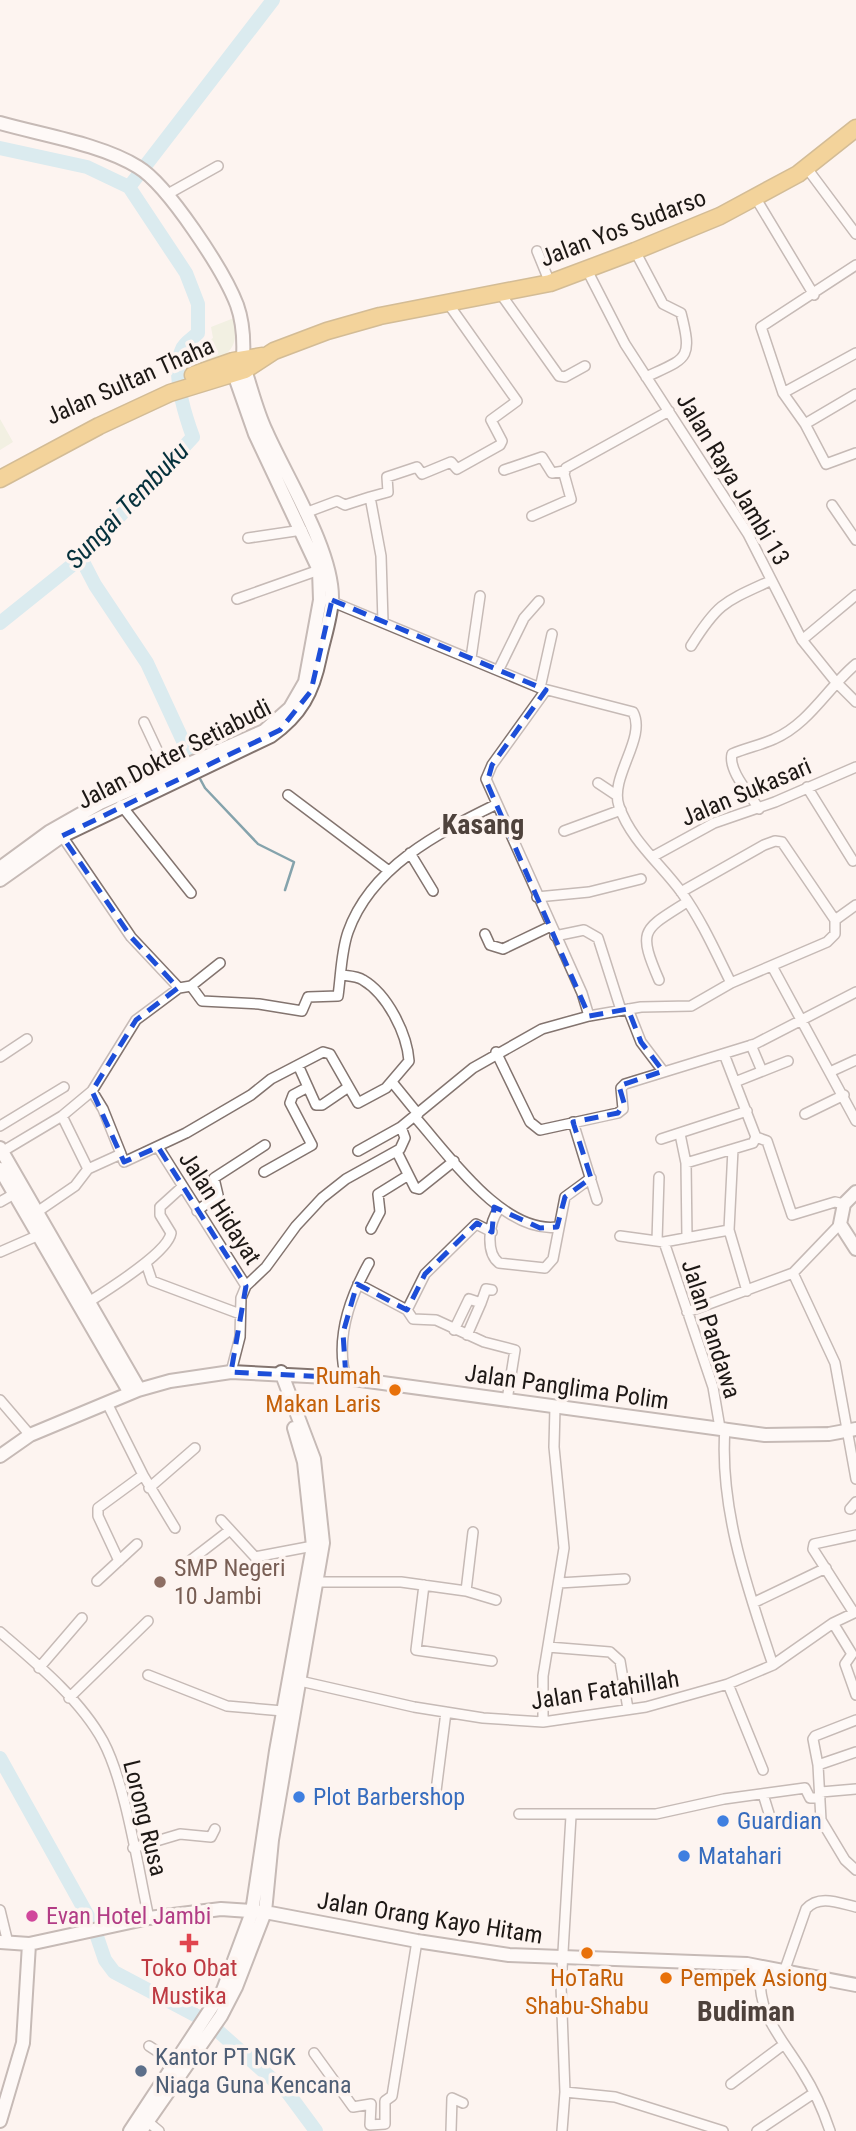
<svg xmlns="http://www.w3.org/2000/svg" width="856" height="2131" font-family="'Roboto Condensed',sans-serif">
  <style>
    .green { fill: #e4ead0 }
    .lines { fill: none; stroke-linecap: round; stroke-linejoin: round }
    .stream { stroke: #85a3ac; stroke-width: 2.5 }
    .river { stroke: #b1dfed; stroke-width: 14 }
    .street-casing { stroke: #83746f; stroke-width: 12 }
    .secondary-casing { stroke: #83746f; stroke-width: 16 }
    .highway-casing { stroke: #a07828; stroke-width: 19 }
    .street { stroke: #fff; stroke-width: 9 }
    .secondary { stroke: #fff; stroke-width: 12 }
    .highway { stroke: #e6ab33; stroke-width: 16 }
    .marked { fill: none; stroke: #1d4ed8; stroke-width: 5; stroke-dasharray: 14 9; stroke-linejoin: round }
    .food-dot { fill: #e8710a; stroke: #fdf4f0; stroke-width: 2.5 }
    .education-dot { fill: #8d6e63; stroke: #fdf4f0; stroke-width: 2.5 }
    .shop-dot { fill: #3f7fe0; stroke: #fdf4f0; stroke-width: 2.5 }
    .hotel-dot { fill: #d1479c; stroke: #fdf4f0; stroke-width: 2.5 }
    .health-dot { fill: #e0444e; stroke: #fdf4f0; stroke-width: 2.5 }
    .service-dot { fill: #5c6f8a; stroke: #fdf4f0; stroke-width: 2.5 }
    .labels { text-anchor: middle; stroke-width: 7; stroke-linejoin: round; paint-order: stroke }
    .street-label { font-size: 24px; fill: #1d1815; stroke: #fdf4f0 }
    .food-label { font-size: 24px; fill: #c56008; stroke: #fdf4f0; text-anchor: end }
    .education-label { font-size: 24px; fill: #785e54; stroke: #fdf4f0; text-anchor: start }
    .shop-label { font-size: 24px; fill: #366cbe; stroke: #fdf4f0; text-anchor: start }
    .hotel-label { font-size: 24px; fill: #b23c85; stroke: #fdf4f0; text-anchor: start }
    .health-label { font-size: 24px; fill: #be3a42; stroke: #fdf4f0 }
    .service-label { font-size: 24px; fill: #4e5e75; stroke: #fdf4f0; text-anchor: start }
    .water-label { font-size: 26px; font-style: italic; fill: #05313c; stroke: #fdf4f0 }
    .quarter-label { font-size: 28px; font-weight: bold; fill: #4e423c; stroke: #fdf4f0 }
  </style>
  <rect width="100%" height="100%" fill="#fdf4f0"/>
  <path class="green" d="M234,318c8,40 -17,41 -48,54 -5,-19 13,-25 27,-34l-2,-11z
    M0,419l13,23 -13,8z"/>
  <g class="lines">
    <path class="stream" d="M198,775l7,13 53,56 36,18 -9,28"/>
    <path class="river" d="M0,148l87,19 42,20 57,86 12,31v29c-5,5 -14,10 -16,16 -11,23 3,66 11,88l-112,121 -81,65
      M129,187l144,-187
      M81,558l14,27 52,78 43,93
      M0,1758l93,167 12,35 9,12 83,44
      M218,2031l70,62 28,38"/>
    <defs>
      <path id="street" d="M806,167l50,67
        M166,195l52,-29
        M755,197l59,98
        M537,251l13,32
        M635,251l28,53 18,9c12,47 6,45 -35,64
        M856,265l-95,62 22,66 22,31 21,40 30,-11
        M587,270l38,74 123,190 54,106 33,41 21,21
        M500,293l59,83 6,1 20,-11
        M783,393l73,-40
        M805,424l51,-30
        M504,470l38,-13 10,16 12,-2
        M832,505l24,35
        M305,513l32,-12 8,4 25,-8
        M532,516l39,-17 -7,-25 2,-6 103,-57
        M248,538l54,-8
        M237,599l82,-29
        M328,600l212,88 93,24c14,26 -24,65 -14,94 12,35 42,58 63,87 20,28 34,60 49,90
        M383,622l-2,-66 -11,-59 18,-5 -1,-15 30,-10 5,7 29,-12 6,7 43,-24 2,-4 -11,-21 26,-19 -70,-99
        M802,640l54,-45
        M691,646c27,-43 33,-44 79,-65
        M471,658l9,-62
        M499,669l25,-51 15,-17
        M540,688l12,-54
        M546,690l-54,75 -6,14 96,214 7,23
        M144,722l23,49
        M598,783l18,12
        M807,787l46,74
        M288,795l101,76
        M121,805l70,88
        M759,809c-9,-15 -31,-38 -27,-55 14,-6 29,-9 42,-15 35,-15 54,-52 82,-75
        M564,831l57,-21
        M62,836l69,101 48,51 12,-2 11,15 57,3 43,7 6,-14 30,-1c3,-21 3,-44 10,-64 23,-65 90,-99 147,-127
        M410,853l23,38
        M652,857l62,-34 61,-21 81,-35
        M537,897l52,-5 52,-13
        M835,920l21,-15
        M485,934l5,11 13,4 48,-23
        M555,936l29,-6 14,8 23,72
        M773,968l83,153
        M659,980c-22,-51 -16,-50 28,-78
        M191,986l29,-23
        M628,1009l13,33 22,29
        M751,1045l11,26
        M496,1052l34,70 10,8 78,-17 5,-4 -2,-21 4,-4 130,-40 101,-52
        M724,1054l32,83 -3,6 -20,6 -4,81 18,61
        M0,1057l27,-18
        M298,1065l18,40h6l25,-17
        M832,1071l24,-11
        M392,1082l26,32
        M735,1082l53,-21
        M92,1091l11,18 18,45
        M805,1114l39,-19
        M62,1116l26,53 33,-15 3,8 62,-29 65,-38 20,-16 52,-27 7,2 28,49 28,-15 23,-27c-2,-28 -22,-67 -46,-81 -6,-4 -15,-4 -22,-5
        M415,1117c33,37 88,117 142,110
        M573,1122l24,78
        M0,1126l64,-39
        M680,1134l6,29 1,75
        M756,1137l11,4 25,74 43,-13 9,2
        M661,1139l86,-28
        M158,1147l88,139
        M358,1151l43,-24
        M397,1152l18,36 4,1 35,-28
        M0,1153l62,-37 30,-25 44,-71 43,-32
        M686,1163l47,-14
        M264,1172l48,-27 -22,-42 3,-8 15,-8
        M0,1202l14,-8
        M499,1209c-10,13 -14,43 0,54l46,5 8,-9 12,-62 26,-19
        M197,1211l21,-16 -4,-17 51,-33
        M37,1212l38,-26 13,-17
        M371,1229l9,-17 -2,-18 29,-18
        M492,1232l-16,-8 -51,50 -18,36 6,9 23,1 48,22 31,8 -8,50
        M620,1236l44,6 65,-12
        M657,1241l2,-64
        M664,1242l49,145 7,41
        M0,1252l39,-17
        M146,1263l6,18 88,33
        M793,1273l47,-49
        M358,1284l49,26
        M481,1303l5,-14 6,1
        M84,1305c19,-12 84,-52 87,-72l-11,-18v-8l22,-20
        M687,1312l106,-39 42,90 21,116
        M454,1330l15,-31 12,4 -14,32
        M231,1372l9,-35 1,-39 5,-12 20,-19 30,-41 26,-28 24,-19 54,-30 5,-11 -4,-11 72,-59 69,-39 47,-13 52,-9 50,-1 40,-23 96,-41 8,-8v-14l-53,-78 -7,-1 -11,4 -83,47
        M346,1378c-11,-39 4,-81 23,-115
        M0,1400l30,35
        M107,1403l36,72 -45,33v8l21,45
        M725,1428c-6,81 23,162 48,237
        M143,1475l32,53
        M149,1488l46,-40
        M850,1509l6,-7
        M221,1520l34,37 58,-11
        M191,1560l39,-30
        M97,1581l40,-37
        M318,1582h83l65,9 7,-59
        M559,1583l66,-4
        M424,1585l-8,65 76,11
        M466,1591l30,9
        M753,1603l73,-35
        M854,1613l-41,-64 1,-5 42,-9
        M833,1623l19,31 -7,10 11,31
        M0,1632c36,31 80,67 103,109 23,43 35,128 46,177
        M548,1647l62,5 10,9 8,48
        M39,1668l43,-50
        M148,1675l79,31 56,5
        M300,1681l114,26 69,11 60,4 103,-15 82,-23 45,-19 60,-42 23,-11
        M728,1684l35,86
        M69,1698l79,-77
        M543,1722v-46l21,-128 -10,-101 1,-40
        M856,1752l-38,13 3,55 24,40 11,10
        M818,1765l-5,-26 2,-3 41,-16
        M436,1791l10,-79
        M821,1792l35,-3
        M763,1794l8,26h50
        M519,1814h137l68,-15 81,-11 5,10h10
        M133,1848l47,-14 31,3 4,-8
        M0,1910l8,33
        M760,1966c-3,50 18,66 42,105 12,19 21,39 28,60
        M785,1969l21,-60c13,-15 33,-6 50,-2
        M149,2046l26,17
        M314,2053l39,54 18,-3 -1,21 15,-1v-23l7,-5 25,-155
        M731,2084l52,-39
        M565,2092l50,5 108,34
        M147,2121l12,10
        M451,2131l1,-33 11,5
        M562,2131l3,-39 -4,-106 10,-170
        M757,2131l57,-38"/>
      <path id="secondary" d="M0,123c42,12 101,21 138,44 30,18 86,104 99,138 6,17 7,36 6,53
        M0,868l49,-36 51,-29 164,-72 26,-23 15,-26 15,-82 -1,-30 -64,-136 -21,-60
        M0,880l62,-44 209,-100c30,-21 42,-44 49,-79 4,-19 11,-39 12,-58 1,-49 -46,-122 -66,-168 -9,-19 -14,-40 -21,-61
        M0,1148l139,241
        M0,1169l130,224
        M856,1192l-12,12 -4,20 16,25
        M0,1456l30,-21 108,-45 32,-9 61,-9 115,6 419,57 64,-1 27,-5
        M0,1942l29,2 120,-26 72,-9 44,3 152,29 92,14 238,9 109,21
        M0,2121l23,-78 6,-99
        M130,2131l93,-141 29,-78 24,-161 37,-205 -9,-84 -10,-34
        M141,2131l80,-115 15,-29 29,-75 7,-72 51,-297 -9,-84 -33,-87"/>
      <path id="highway" d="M193,375l40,-14 29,-5
        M0,479l99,-53 71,-33 75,-23 29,-19 53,-20 53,-15 170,-33 85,-32 85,-35 78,-42 58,-46"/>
    </defs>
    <use href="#street" class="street-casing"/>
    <use href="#secondary" class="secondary-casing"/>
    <use href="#highway" class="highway-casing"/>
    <use href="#street" class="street"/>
    <use href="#secondary" class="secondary"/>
    <use href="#highway" class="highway"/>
  </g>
  <path d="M0 0H856V2131H0ZM332,600l214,90 -54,75 -5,18 102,233 39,-7 13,33 22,29 -44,15 5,17 -6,10 -45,9 18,56 -26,19 -8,30 -17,1 -46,-21 -2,25 -15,-9 -52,51 -18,36 -50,-26 -14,49 3,45 -115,-6 15,-86 -88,-139 -34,15 -32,-71 44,-71 42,-32 -47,-51 -69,-101 218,-106 31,-39z" fill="#fdf4f0" fill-opacity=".55" fill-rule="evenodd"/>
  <path class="marked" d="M332,600l214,90 -54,75 -5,18 102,233 39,-7 13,33 22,29 -44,15 5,17 -6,10 -45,9 18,56 -26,19 -8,30 -17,1 -46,-21 -2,25 -15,-9 -52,51 -18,36 -50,-26 -14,49 3,45 -115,-6 15,-86 -88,-139 -34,15 -32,-71 44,-71 42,-32 -47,-51 -69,-101 218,-106 31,-39z"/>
  <g class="food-dot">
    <circle cx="395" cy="1390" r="7"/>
    <circle cx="587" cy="1953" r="7"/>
    <circle cx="666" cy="1978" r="7"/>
  </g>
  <circle class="education-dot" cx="160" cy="1582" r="7"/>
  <g class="shop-dot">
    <circle cx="299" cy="1797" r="7"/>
    <circle cx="723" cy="1821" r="7"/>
    <circle cx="684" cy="1856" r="7"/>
  </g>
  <circle class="hotel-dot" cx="32" cy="1916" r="7"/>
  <path class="health-dot" d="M185.5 1932.5h7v7h7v7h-7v7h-7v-7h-7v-7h7z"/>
  <circle class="service-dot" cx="141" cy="2071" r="7"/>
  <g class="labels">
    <g class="street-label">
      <text transform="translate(623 228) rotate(-21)" y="8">Jalan Yos Sudarso</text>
      <text transform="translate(130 381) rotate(-24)" y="8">Jalan Sultan Thaha</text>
      <text transform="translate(733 479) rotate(59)" y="8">Jalan Raya Jambi 13</text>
      <text transform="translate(174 754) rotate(-27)" y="8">Jalan Dokter Setiabudi</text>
      <text transform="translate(746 792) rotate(-23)" y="8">Jalan Sukasari</text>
      <text transform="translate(220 1208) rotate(57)" y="8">Jalan Hidayat</text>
      <text transform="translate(711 1329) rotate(72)" y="8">Jalan Pandawa</text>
      <text transform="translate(567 1387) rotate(8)" y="8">Jalan Panglima Polim</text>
      <text transform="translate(605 1690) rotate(-9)" y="8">Jalan Fatahillah</text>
      <text transform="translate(145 1818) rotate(76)" y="8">Lorong Rusa</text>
      <text transform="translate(430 1918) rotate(9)" y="8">Jalan Orang Kayo Hitam</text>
    </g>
    <g class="food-label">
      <text x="381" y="1384">Rumah<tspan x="381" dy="28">Makan Laris</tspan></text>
      <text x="587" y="1986" text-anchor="middle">HoTaRu<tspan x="587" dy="28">Shabu-Shabu</tspan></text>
      <text x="680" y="1986" text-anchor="start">Pempek Asiong</text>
    </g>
    <g class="education-label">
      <text x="174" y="1576">SMP Negeri<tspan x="174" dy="28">10 Jambi</tspan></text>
    </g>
    <g class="shop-label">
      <text x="313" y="1805">Plot Barbershop</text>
      <text x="737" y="1829">Guardian</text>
      <text x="698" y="1864">Matahari</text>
    </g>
    <g class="hotel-label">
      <text x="46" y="1924">Evan Hotel Jambi</text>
    </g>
    <g class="health-label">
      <text x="189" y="1976">Toko Obat<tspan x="189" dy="28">Mustika</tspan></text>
    </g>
    <g class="service-label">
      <text x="155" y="2065">Kantor PT NGK<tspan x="155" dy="28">Niaga Guna Kencana</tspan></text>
    </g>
    <g class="water-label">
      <text transform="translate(127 505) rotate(-46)" y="9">Sungai Tembuku</text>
    </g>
    <g class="quarter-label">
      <text x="483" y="834">Kasang</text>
      <text x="746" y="2021">Budiman</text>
    </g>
  </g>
</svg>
